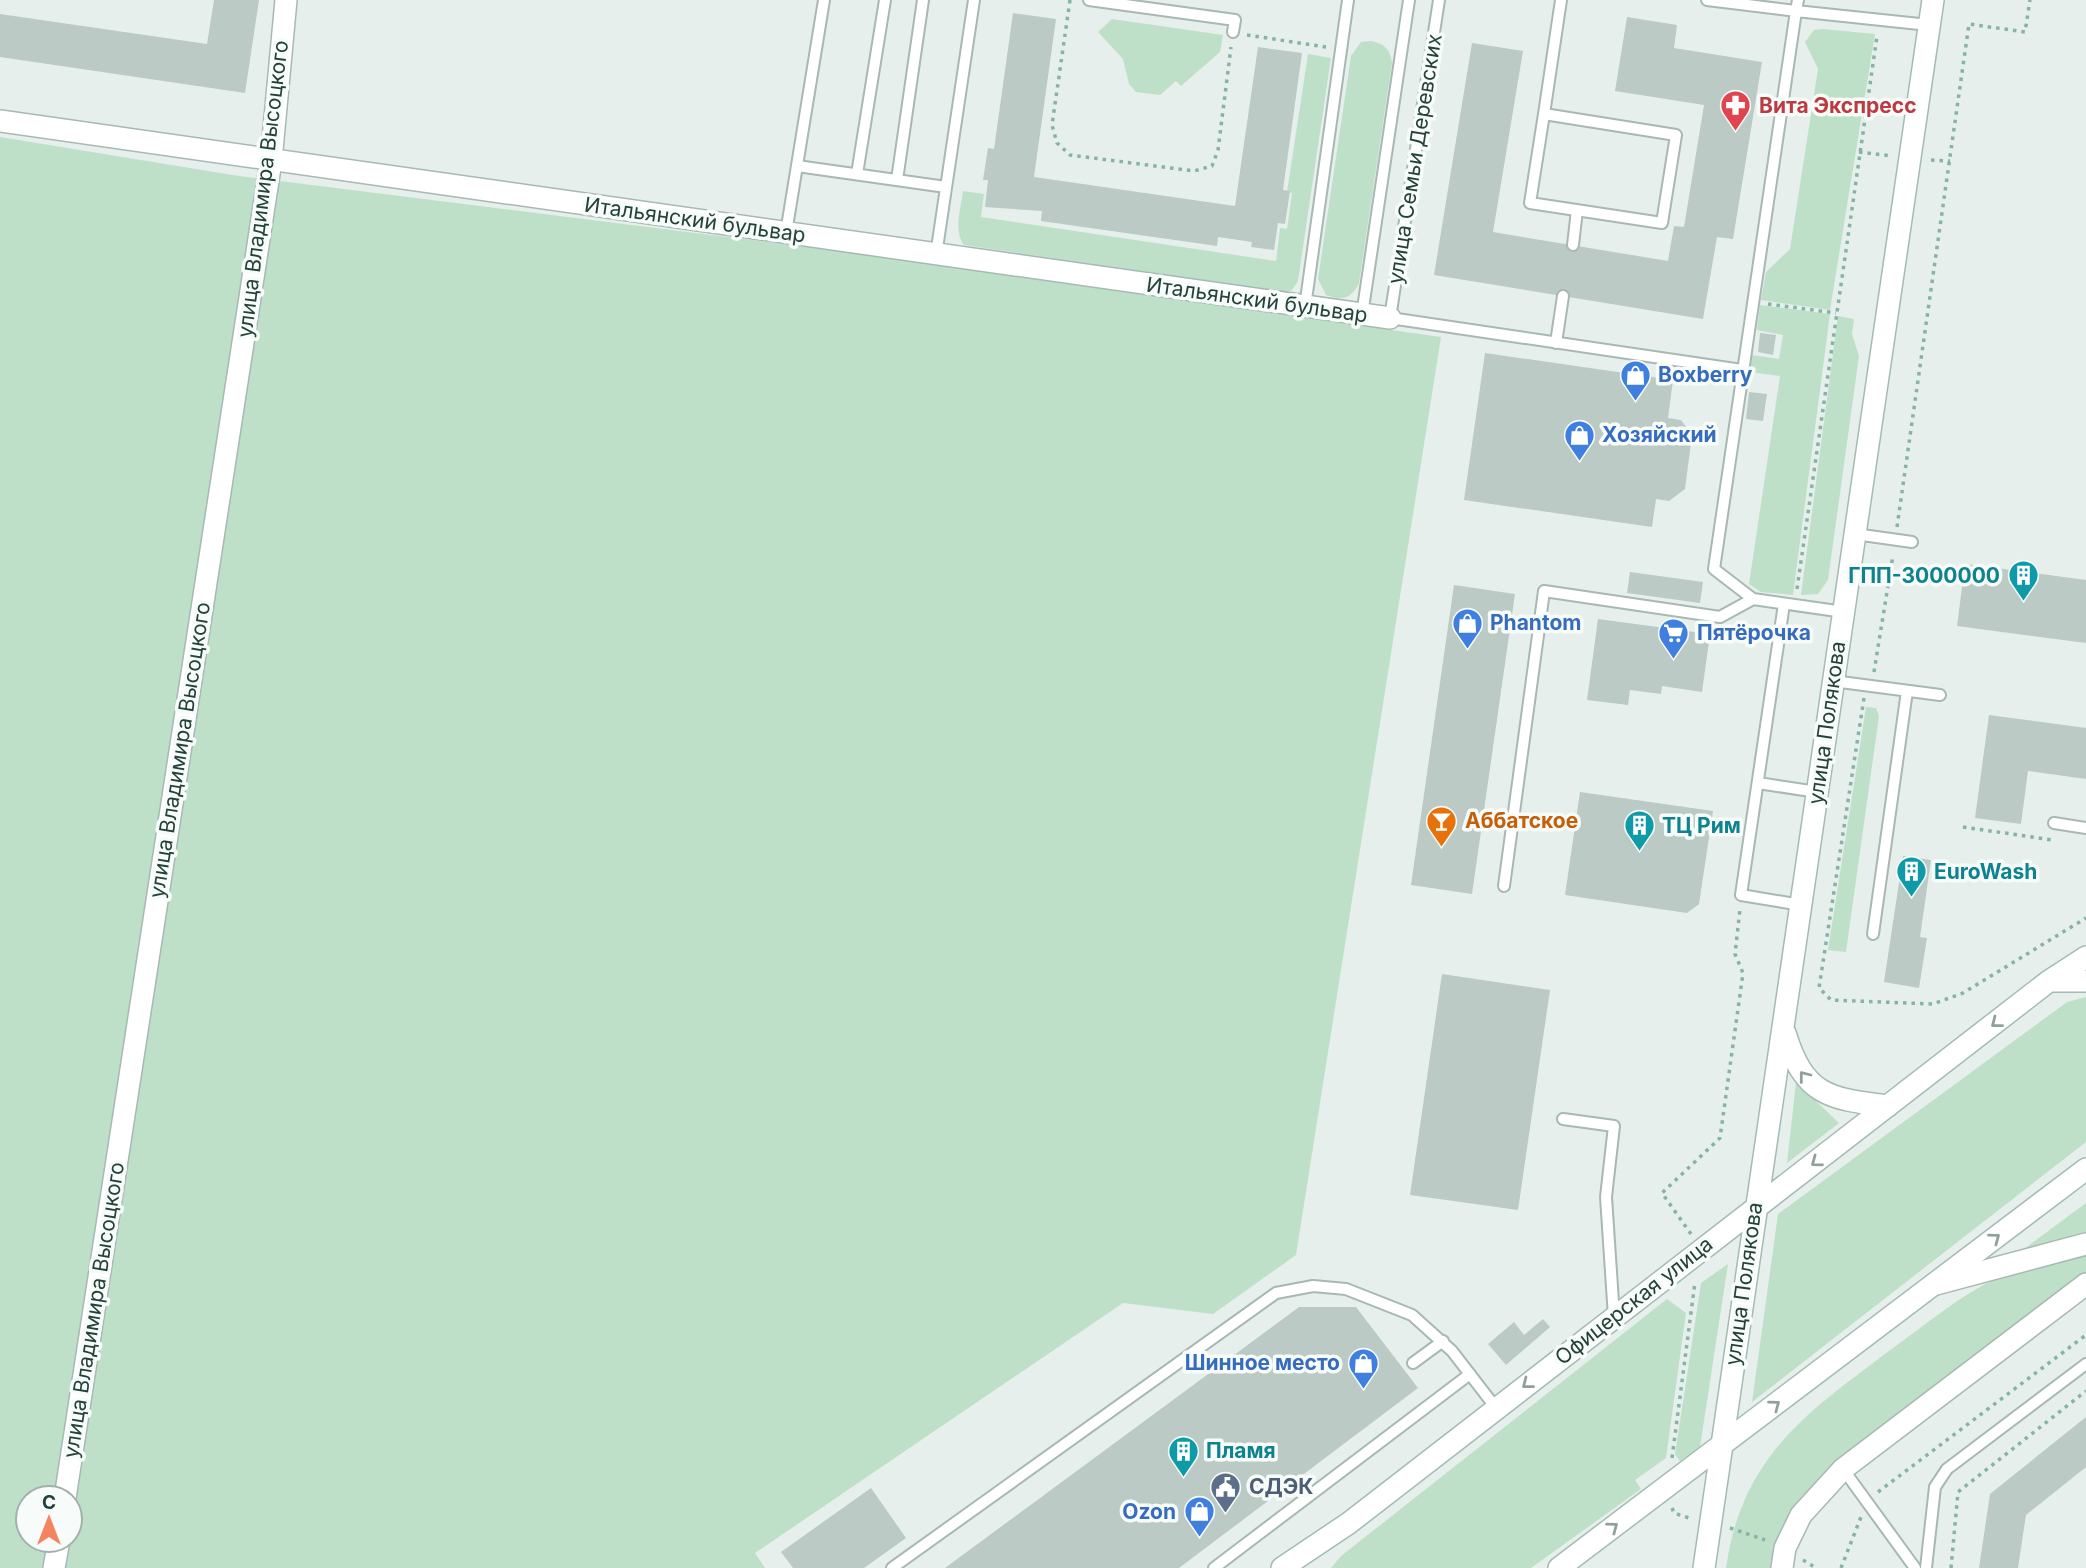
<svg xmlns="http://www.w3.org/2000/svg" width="2086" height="1568" font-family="Inter,sans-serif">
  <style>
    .green { fill: #bfe0c8; fill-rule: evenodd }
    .building { fill: #bbcac4 }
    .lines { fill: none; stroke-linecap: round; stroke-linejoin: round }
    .service-casing { stroke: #a8b8b2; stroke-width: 14 }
    .minor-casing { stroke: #a8b8b2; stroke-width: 24 }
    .secondary-casing { stroke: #a4bbb3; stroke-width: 24 }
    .path { stroke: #86b3a5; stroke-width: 3.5; stroke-dasharray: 3.5 5; stroke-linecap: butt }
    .service { stroke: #fff; stroke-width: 10 }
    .minor { stroke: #fff; stroke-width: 21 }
    .secondary { stroke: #fff; stroke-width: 21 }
    .oneway { stroke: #92a09c }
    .labels { text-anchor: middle; stroke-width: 7; stroke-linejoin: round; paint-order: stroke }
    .health-label { font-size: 21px; font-weight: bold; fill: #be3a42; stroke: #f7fbf9; text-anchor: start }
    .street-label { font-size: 21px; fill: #24423a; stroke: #f7fbf9 }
    .shop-label { font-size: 21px; font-weight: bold; fill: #366cbe; stroke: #f7fbf9; text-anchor: start }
    .culture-label { font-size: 21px; font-weight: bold; fill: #0d838f; stroke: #f7fbf9; text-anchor: start }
    .food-label { font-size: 21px; font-weight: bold; fill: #c56008; stroke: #f7fbf9; text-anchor: start }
    .service-label { font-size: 21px; font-weight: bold; fill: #4e5e75; stroke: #f7fbf9; text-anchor: start }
  </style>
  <rect width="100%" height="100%" fill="#e6efeb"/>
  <path class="green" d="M1112,19l111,16 -3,17 -39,34 -5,-5 -16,14 -24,-3 -7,-8 -6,-25 -25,-27z
    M1823,29l52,5 -45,276 -69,-10 5,-28 24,-23 28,-180 -13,-27 9,-12z
    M1371,41c14,3 19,8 21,22l-33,220c-7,16 -18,18 -33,12l-8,-16 33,-223 10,-14z
    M1308,54l23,4 -33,223 -6,9 -6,2 -322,-47c-11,-15 -3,-36 -1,-54l21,3 -3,23 295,44 4,-33 7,1 5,-36 -5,-1z
    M0,137l239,39 577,72 625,89 -145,918 -83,59 -90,-11 -368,250 10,15h-765zM28,1498h42v42h-42z
    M1760,305l70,9 -37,281 -32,-3 -12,-8 31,-208 -30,-4 2,-17 27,4 4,-24 -26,-5z
    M1838,316l16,3 -2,15 7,22 -31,224 -10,14 -17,1z
    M1866,707l10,1 3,8 -33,236 -18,-2z
    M2086,997v145l-334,260 26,-188 289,-212z
    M1796,1082l43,41 -52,40z
    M2086,1203v30l-66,19z
    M2086,1253v23l-242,183 -68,109h-50c16,-113 82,-156 167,-220 35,-25 67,-53 106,-71 26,-12 59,-16 87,-24z
    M1728,1264l-28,183 -20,14 -5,-7 26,-171z
    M1667,1299l19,14 -20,145 -31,22 6,9 -110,79h-200l10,-12z"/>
  <path class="building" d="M214,0h45l-14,93 -245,-36v-43l207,30z
    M1013,13l43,6 -22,158 201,29 23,-159 44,6 -19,137 7,1 -5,33 -7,-1 -4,27 -23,-3 1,-5 -34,-5 -1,9 -176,-25 1,-10 -57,-4 3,-27h-5l5,-32 6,1z
    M1627,17l50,8 -3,23 88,14 -29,177 -16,-2 -14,82 -269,-44 38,-232 51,8 -30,181 175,29 6,-35 10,1 20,-122 -89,-14z
    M1760,333l16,2 -3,20 -15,-3z
    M1485,353l188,27 -5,38 13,2 11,15 -7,54 -16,12 -13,-2 -4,28 -188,-27z
    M1749,392l18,2 -4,27 -17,-2z
    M1965,564l121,16v63l-129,-17z
    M1630,572l73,10 -3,21 -73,-10z
    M1454,585l61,9 -43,300 -61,-9z
    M1598,619l112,15 -8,58 -40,-6 -1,8 -31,-4 -2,15 -41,-5z
    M1989,715l97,13v51l-58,-8 -7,53 -46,-6z
    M1580,792l133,19 -14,93 -12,9 -122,-18z
    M1903,856l28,4 -11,77 7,1 -8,50 -35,-6z
    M1442,974l108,16 -32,220 -108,-15z
    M1299,1307h57l62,81 -239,180h-234z
    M1543,1319l7,8 -44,38 -18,-21 26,-22 10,13z
    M2086,1417v50l-60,48 -8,53h-39l11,-74z
    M871,1488l35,50 -42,30h-71l-12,-16z"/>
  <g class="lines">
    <defs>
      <path id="service" d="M1089,0l146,20 -2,12
        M1439,0l-49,318 352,52
        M1707,0l89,11 2,-11
        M1544,114l132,21 -14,88 -132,-20z
        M1544,114l17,-114
        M797,166l149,21
        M857,174l28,-174
        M897,180l26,-180
        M786,233l38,-233
        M1573,245l4,-35
        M936,255l38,-255
        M1305,307l43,-307
        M1362,315l47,-315
        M1556,343l7,-47
        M1855,534l57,8
        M1784,604l-43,291 60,10
        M1844,612l-91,-13 -39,-30 82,-558 133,14
        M1833,681l107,14
        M1758,783l59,9
        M2054,823l32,5
        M1504,886l40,-295 176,26 33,-18
        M1873,934l34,-243
        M1563,1119l51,7 -8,71 8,120
        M1413,1363l30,-22
        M1843,1469l72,99
        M892,1568l384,-275 37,-7 33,3 66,26 40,36 44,57
        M1214,1568l256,-194
        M1926,1568l9,-81 12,-18 139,-105"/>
      <path id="minor" d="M0,121l1390,197
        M1936,1284l150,-40
        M65,1498l206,-1337 15,-161
        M54,1568l5,-28
        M1782,1568l3,-20 16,-33 42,-46 243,-185"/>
      <path id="secondary" d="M2049,981h37
        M1785,1033c19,62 43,66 103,73
        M1282,1568l67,-45 700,-542 37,-24
        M1559,1568l527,-399
        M1704,1568l229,-1568"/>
    </defs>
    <use href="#service" class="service-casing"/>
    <use href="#minor" class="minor-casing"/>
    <use href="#secondary" class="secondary-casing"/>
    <path class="path" d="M1070,0l-18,125 5,18 13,12 124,16 18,-5 6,-16 13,-103
      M1247,35l79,12
      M1859,152l33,4
      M1931,160l19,1
      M1768,304l68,9
      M1897,527l72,-503 56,8 5,-32
      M1797,589l80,-553
      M1874,672l19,-117
      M1864,698l-45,290 12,12 102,4 30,-11 123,-75
      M1963,827l90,13
      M1691,1234l-29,-41 58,-55 23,-165 -8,-19 5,-45
      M1672,1458l23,-176
      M1878,1492l208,-157
      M1672,1508l2,5 18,6
      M1730,1528l35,12
      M1803,1560l13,8
      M1841,1568l20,-51
      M1951,1568l7,-76 128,-101"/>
    <use href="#service" class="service"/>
    <use href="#minor" class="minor"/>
    <use href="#secondary" class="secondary"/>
  </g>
  <defs><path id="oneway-chevron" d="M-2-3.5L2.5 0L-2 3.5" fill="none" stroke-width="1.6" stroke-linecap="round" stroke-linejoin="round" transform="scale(1.75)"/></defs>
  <g class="oneway">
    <use href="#oneway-chevron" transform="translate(1996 1023) rotate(142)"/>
    <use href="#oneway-chevron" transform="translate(1804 1076) rotate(-128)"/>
    <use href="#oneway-chevron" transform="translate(1816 1162) rotate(143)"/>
    <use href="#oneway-chevron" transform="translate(1995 1238) rotate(-37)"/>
    <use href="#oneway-chevron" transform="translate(1527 1384) rotate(142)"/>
    <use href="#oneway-chevron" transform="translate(1775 1405) rotate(-37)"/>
    <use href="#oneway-chevron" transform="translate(1613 1527) rotate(-37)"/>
  </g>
  <defs>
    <symbol id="pharmacy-pin" viewBox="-11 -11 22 30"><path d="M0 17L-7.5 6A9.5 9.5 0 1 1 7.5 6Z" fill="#e0444e" stroke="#f7fbf9"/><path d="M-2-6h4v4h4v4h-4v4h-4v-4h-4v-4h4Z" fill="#fff"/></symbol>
    <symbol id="shop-pin" viewBox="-11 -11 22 30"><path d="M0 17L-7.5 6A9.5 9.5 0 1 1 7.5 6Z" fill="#3f7fe0" stroke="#f7fbf9"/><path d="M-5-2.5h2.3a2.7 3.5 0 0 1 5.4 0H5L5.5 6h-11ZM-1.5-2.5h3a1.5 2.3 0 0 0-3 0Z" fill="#fff"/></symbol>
    <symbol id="building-pin" viewBox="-11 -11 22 30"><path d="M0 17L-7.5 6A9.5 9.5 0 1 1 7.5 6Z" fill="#0f9aa8" stroke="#f7fbf9"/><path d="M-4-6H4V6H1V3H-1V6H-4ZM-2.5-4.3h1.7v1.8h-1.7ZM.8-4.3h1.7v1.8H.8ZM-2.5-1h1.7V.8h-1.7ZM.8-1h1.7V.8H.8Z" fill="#fff"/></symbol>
    <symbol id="supermarket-pin" viewBox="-11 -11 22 30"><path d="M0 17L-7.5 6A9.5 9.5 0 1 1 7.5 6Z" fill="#3f7fe0" stroke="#f7fbf9"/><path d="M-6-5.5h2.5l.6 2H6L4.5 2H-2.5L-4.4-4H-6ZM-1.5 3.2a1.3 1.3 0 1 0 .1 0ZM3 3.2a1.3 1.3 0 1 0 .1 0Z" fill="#fff"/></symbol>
    <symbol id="bar-pin" viewBox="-11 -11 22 30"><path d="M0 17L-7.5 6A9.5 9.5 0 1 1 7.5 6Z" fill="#e8710a" stroke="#f7fbf9"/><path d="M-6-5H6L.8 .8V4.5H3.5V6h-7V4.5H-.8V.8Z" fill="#fff"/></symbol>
    <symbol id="civic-pin" viewBox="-11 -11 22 30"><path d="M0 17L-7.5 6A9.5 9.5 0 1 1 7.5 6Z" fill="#5c6f8a" stroke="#f7fbf9"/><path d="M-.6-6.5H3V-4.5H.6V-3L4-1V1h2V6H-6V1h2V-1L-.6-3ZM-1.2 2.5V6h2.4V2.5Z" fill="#fff"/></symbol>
  </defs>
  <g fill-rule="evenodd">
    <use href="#pharmacy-pin" x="1718" y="88" width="35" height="47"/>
    <use href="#shop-pin" x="1618" y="358" width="35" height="47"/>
    <use href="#shop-pin" x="1562" y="418" width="35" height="47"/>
    <use href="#building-pin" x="2006" y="558" width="35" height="47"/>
    <use href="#shop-pin" x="1450" y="606" width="35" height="47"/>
    <use href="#supermarket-pin" x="1656" y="616" width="35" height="47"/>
    <use href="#bar-pin" x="1424" y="804" width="35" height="47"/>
    <use href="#building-pin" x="1622" y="808" width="35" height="47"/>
    <use href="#building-pin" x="1894" y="854" width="35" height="47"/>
    <use href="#shop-pin" x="1346" y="1346" width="35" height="47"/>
    <use href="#building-pin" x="1166" y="1434" width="35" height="47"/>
    <use href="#civic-pin" x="1208" y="1470" width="35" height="47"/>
    <use href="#shop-pin" x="1182" y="1494" width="35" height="47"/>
  </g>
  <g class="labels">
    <g class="health-label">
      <text x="1759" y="113">Вита Экспресс</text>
    </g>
    <g class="street-label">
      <text transform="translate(1415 159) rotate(-81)" y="7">улица Семьи Деревских</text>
      <text transform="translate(263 189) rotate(-83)" y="7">улица Владимира Высоцкого</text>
      <text transform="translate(695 220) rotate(8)" y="7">Итальянский бульвар</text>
      <text transform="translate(1257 300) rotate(8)" y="7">Итальянский бульвар</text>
      <text transform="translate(1827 723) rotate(-82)" y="7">улица Полякова</text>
      <text transform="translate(180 750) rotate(-81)" y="7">улица Владимира Высоцкого</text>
      <text transform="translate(1744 1284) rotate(-82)" y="7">улица Полякова</text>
      <text transform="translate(1634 1301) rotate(-38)" y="7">Офицерская улица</text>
      <text transform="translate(94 1310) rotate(-81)" y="7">улица Владимира Высоцкого</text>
    </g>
    <g class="shop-label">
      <text x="1658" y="382">Boxberry</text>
      <text x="1602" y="442">Хозяйский</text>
      <text x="1490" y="630">Phantom</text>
      <text x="1697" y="640">Пятёрочка</text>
      <text x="1340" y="1370" text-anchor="end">Шинное место</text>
      <text x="1176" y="1519" text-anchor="end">Ozon</text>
    </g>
    <g class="culture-label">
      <text x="2000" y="583" text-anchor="end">ГПП-3000000</text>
      <text x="1662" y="833">ТЦ Рим</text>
      <text x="1934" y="879">EuroWash</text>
      <text x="1206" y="1458">Пламя</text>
    </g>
    <g class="food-label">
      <text x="1465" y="828">Аббатское</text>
    </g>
    <g class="service-label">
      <text x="1249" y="1494">СДЭК</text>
    </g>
  </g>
  <g transform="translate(49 1519)"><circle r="33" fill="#f7fbf9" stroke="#a3b1ad" stroke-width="2"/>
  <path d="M0-5L12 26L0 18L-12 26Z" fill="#f4845f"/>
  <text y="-10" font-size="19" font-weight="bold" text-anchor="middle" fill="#24423a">С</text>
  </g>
</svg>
